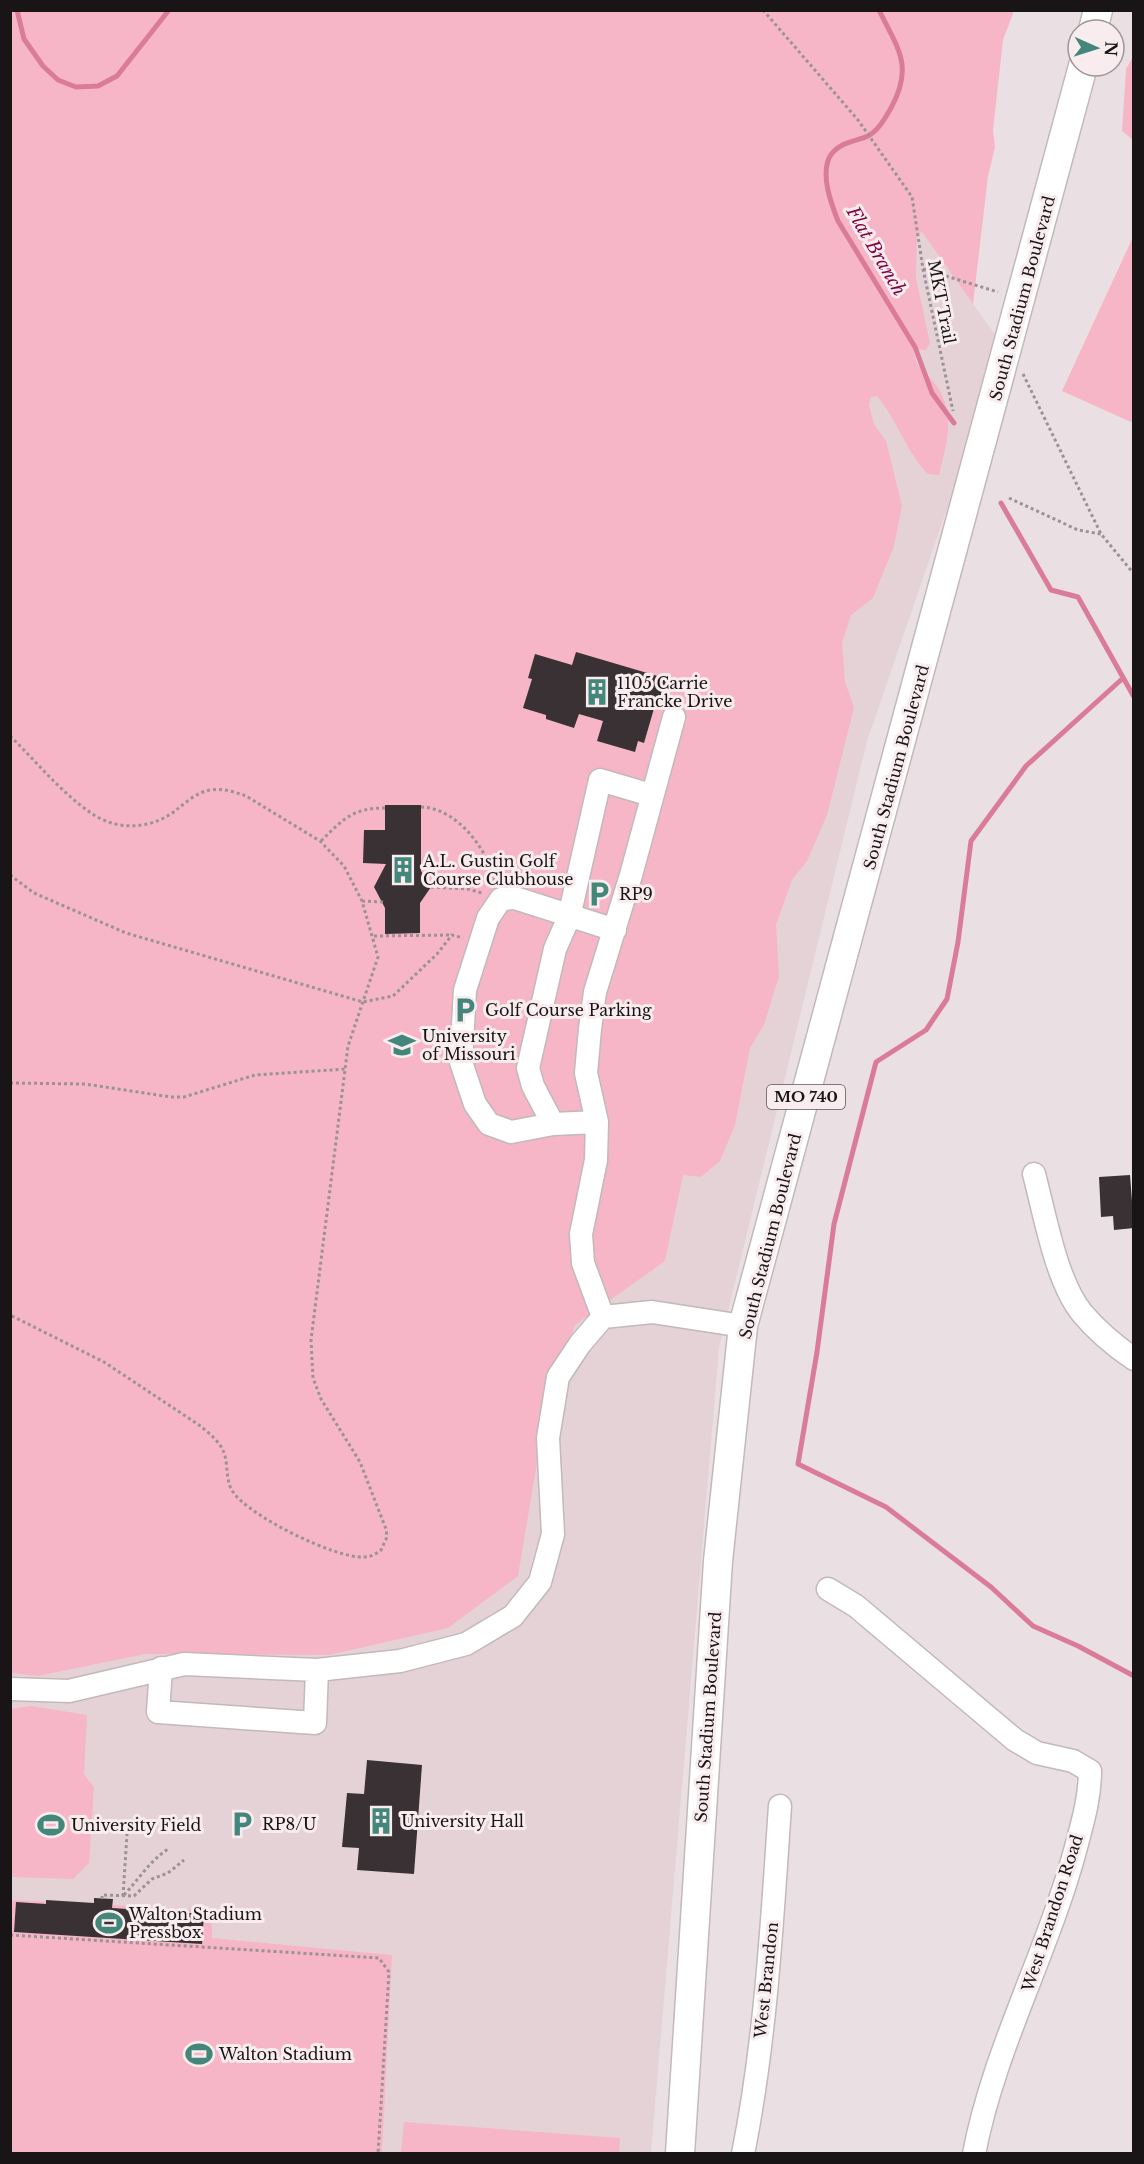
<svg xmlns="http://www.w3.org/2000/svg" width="1144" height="2164" font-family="'Libre Baskerville',serif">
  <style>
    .built { fill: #e5d2d7 }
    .green { fill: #f6b6c7 }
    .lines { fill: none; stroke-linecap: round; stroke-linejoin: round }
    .stream { stroke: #da7c99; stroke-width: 5 }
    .building { fill: #393133 }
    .minor-casing { stroke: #c3b8ba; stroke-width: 25 }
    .major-casing { stroke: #c3b8ba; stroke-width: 31 }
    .path { stroke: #9a9294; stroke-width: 3; stroke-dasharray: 3 3; stroke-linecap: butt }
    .minor { stroke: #fff; stroke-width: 22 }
    .major { stroke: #fff; stroke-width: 28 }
    .labels { text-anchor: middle; stroke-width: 6; stroke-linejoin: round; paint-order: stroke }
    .shield { fill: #f8ecef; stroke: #5c5657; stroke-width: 1.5 }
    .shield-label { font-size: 15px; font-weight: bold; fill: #191516 }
    .street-label { font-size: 16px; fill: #191516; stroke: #f8ecef }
    .poi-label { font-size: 16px; fill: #191516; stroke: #f8ecef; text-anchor: start }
    .water-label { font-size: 18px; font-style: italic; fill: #7c033e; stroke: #f8ecef }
  </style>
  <rect width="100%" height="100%" fill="#eadfe2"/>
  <path class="built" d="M11,11l887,187 105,148 -136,395 -148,607 -68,805 -640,1z"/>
  <path class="green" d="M11,11h1003l-11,29 -10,90 2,17 -7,29 -15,128 -51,-72 -5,2 -1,44 14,65 -4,7 -13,-1c5,26 13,20 25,39 18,29 8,57 1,87l-11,-1c-22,-22 -30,-53 -51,-78l-6,1 -2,8 5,19 12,17 16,65 -8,40 -21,52 -22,17 -9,28 3,39 9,25 -27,108 -20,46 -15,19 -16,45 3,51 -15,49 -14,23 -15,77 -15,36 -19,16 -18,-2 -18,86 -90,64 -33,108 -24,143 -70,52 -119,27 -184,-1 -107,22 -27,-3z
    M1133,57v83l-11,-9 4,-62z
    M1133,237l1,183 -3,2 -69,-31z
    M31,1706l56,9 -3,59 10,13 -5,76 -16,16 -62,-2v-168z
    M11,1900l201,10v28l180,17 -10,198 -371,1z
    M404,2122l216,16 -1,15h-218z"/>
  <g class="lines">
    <path class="stream" d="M17,10l7,29 19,27 15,14 18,7 22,-1 19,-10 52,-66
      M879,10c19,39 35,56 12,98 -6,10 -12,22 -23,28 -13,6 -31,6 -39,22 -8,19 2,45 9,63l77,126 17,46 22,30
      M1001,503l50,87 27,7 56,100
      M1122,679l-96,87 -55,75 -13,101 -11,57 -21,31 -50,32 -42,162 -17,128 -19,112 88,43 105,80 42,39 45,20 56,30"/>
  </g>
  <path class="building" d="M576,652l95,28 -9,27 -7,-2 -11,38 -6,-2 -3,11 -38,-11 6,-20 -24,-7 -5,14 -28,-9v-4l-23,-7 9,-29 -4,-1 7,-24 37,11z
    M385,805h36v66l10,16 -11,16v30l-35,1v-26l-11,-21 12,-23 -23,-1 1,-33h21z
    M1130,1175l4,53 -20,2 -1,-14 -12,1 -2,-40z
    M367,1760l55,5 -8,109 -57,-4 2,-22 -17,-1 5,-54 17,1z
    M94,1898l19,1 -1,9 92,6 -2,30 -188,-12 2,-30 30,2v-4l48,3z"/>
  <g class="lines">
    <defs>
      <path id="minor" d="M597,1122l-44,2 -42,8 -22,-8 -14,-20 -14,-42 4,-72 23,-72 13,-19 14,-1 100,32
        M553,1124l-20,-38 -5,-18 27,-119 14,-32 31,-137 51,15
        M1034,1174c11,41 22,107 48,139 15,18 33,33 52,46
        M603,1317l-20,-54 -2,-29 15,-74 1,-38 -11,-49 4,-44 5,-37 36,-117 43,-158
        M828,1589l28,17 159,134 22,13 36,8 17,10c0,28 -8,53 -15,80 -28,103 -81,198 -101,303
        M161,1668l-3,44 157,11 2,-53
        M10,1689l59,2 115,-27 133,6 83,-9 66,-17 47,-28 27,-34 13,-48 -5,-96 10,-61 22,-33 23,-27 49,-5 91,14
        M743,2154c23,-115 29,-232 37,-348"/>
      <path id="major" d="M1093,30l5,-20
        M680,2154l38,-593 25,-235 340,-1260"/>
    </defs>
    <use href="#minor" class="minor-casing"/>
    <use href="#major" class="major-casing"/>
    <path class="path" d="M763,10l95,110 54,77 11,72 30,142
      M923,269l75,23
      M1023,374l78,160 33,40
      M1009,498l69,32 23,4
      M10,736c27,26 52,58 84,79 25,16 57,14 81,-4 10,-8 22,-19 35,-21 13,-2 25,2 36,6l74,45 24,25 18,35 16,56 -30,89 -37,294 2,38 8,21 39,63 26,67 1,8 -6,13c-5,4 -10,7 -17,7 -28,2 -115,-41 -131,-65 -7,-10 -5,-24 -8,-36 -3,-13 -16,-23 -26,-31l-95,-63 -94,-47
      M421,807c36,1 65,41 74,73
      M321,841c22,-22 32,-33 64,-33
      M10,875l24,18 92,40 237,69 30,-6 44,-42 15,-19 11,3
      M431,887l37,2 14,4
      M362,901l23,1
      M374,936l78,-1
      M10,1083l75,1 86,13h13l71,-22 91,-6
      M10,1894v27
      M124,1895c15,-16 27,-36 46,-47
      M123,1896l5,-77
      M102,1899v-4l32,1 18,-17 16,-6 16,-13
      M10,1935l369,23 10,14 -11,182"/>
    <use href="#minor" class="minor"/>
    <use href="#major" class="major"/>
  </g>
  <defs>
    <symbol id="building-bare" viewBox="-9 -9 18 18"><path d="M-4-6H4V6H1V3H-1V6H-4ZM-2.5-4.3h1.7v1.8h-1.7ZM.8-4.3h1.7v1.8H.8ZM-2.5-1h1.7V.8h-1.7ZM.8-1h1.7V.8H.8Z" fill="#43877b" stroke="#f8ecef" stroke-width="2.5" paint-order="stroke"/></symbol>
    <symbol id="parking-bare" viewBox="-9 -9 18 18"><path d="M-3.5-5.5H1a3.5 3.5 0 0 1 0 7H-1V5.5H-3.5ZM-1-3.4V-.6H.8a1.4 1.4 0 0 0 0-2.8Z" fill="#43877b" stroke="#f8ecef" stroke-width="2.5" paint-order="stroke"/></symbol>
    <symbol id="university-bare" viewBox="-9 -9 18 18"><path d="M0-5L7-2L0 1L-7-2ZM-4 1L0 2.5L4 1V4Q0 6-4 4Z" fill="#43877b" stroke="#f8ecef" stroke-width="2.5" paint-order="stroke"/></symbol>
    <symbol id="stadium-bare" viewBox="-9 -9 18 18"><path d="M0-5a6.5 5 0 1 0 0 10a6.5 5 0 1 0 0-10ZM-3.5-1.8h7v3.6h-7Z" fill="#43877b" stroke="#f8ecef" stroke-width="2.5" paint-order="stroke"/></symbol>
  </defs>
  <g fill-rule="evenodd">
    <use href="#building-bare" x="578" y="673" width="38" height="38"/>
    <use href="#building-bare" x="384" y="851" width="38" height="38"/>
    <use href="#parking-bare" x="580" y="875" width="38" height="38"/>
    <use href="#parking-bare" x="446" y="991" width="38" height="38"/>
    <use href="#university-bare" x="383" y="1026" width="38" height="38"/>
    <use href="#building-bare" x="362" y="1802" width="38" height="38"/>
    <use href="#parking-bare" x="223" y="1805" width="38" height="38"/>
    <use href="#stadium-bare" x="32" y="1806" width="38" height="38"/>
    <use href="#stadium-bare" x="90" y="1904" width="38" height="38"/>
    <use href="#stadium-bare" x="180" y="2035" width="38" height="38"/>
  </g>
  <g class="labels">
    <rect class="shield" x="767" y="1085" width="78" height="24" rx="4.5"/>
    <g class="shield-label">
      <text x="806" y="1102">MO 740</text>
    </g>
    <g class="street-label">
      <text transform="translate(1022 298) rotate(-75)" y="6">South Stadium Boulevard</text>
      <text transform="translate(942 302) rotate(79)" y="6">MKT Trail</text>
      <text transform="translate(896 767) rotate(-75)" y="6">South Stadium Boulevard</text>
      <text transform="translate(770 1236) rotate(-76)" y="6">South Stadium Boulevard</text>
      <text transform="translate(708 1717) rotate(-86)" y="6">South Stadium Boulevard</text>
      <text transform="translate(1052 1913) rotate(-72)" y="6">West Brandon Road</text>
      <text transform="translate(766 1980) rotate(-84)" y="6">West Brandon</text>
    </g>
    <g class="poi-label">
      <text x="617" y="689">1105 Carrie<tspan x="617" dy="18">Francke Drive</tspan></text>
      <text x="423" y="867">A.L. Gustin Golf<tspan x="423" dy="18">Course Clubhouse</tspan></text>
      <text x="619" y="900">RP9</text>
      <text x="485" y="1016">Golf Course Parking</text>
      <text x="422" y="1042">University<tspan x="422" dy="18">of Missouri</tspan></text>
      <text x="401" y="1827">University Hall</text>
      <text x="262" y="1830">RP8/U</text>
      <text x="71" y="1831">University Field</text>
      <text x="129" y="1920">Walton Stadium<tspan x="129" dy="18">Pressbox</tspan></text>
      <text x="219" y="2060">Walton Stadium</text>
    </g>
    <g class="water-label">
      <text transform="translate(876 251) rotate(60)" y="6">Flat Branch</text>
    </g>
  </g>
  <rect width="1144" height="2164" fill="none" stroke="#191516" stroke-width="24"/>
  <g transform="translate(1096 48) rotate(93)"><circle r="28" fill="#f8ecef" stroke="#9f9698" stroke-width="1.5"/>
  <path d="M0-4.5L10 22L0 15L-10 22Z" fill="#43877b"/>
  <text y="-9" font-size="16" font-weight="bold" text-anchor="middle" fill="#191516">N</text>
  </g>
</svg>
